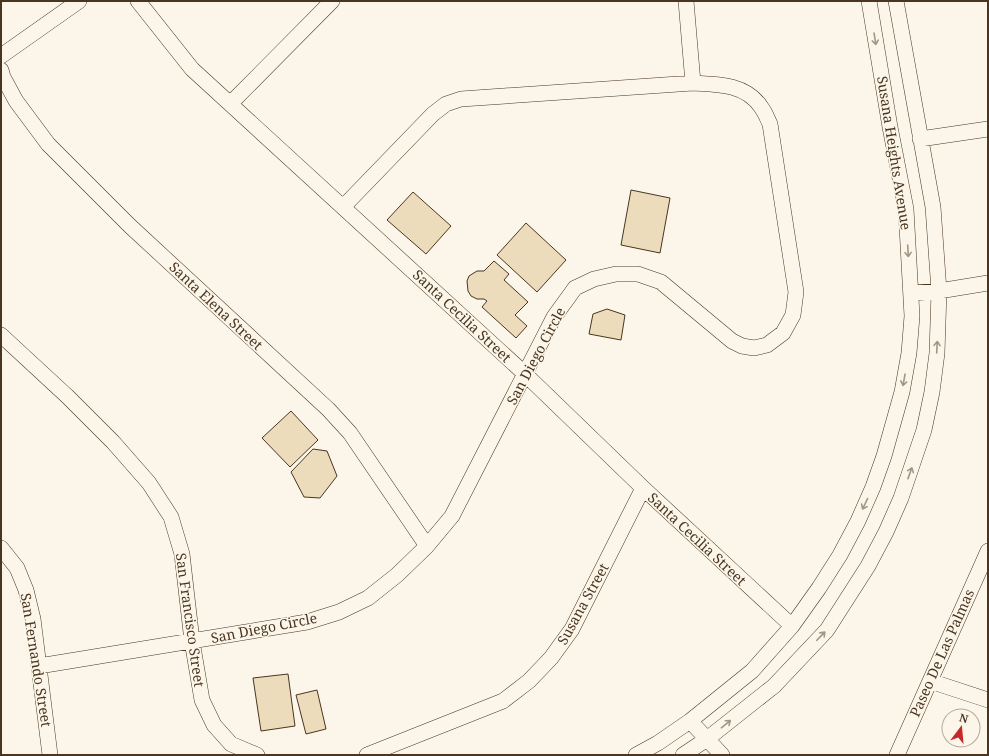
<svg xmlns="http://www.w3.org/2000/svg" width="989" height="756" font-family="'Noto Serif',serif">
  <style>
    .building { fill: #ecdcbc; stroke: #4a3520 }
    .lines { fill: none; stroke-linecap: round; stroke-linejoin: round }
    .street-casing { stroke: #4a3520; stroke-width: 16 }
    .street { stroke: #fbf6e9; stroke-width: 15 }
    .oneway { stroke: #a29684 }
    .labels { text-anchor: middle; stroke-width: 3; stroke-linejoin: round; paint-order: stroke }
    .street-label { font-size: 14px; fill: #4a3520; stroke: #fbf6e9 }
  </style>
  <rect width="100%" height="100%" fill="#fbf6e9"/>
  <path class="building" d="M631,190l39,8 -10,55 -39,-8z
    M413,192l38,34 -25,28 -39,-34z
    M526,223l40,37 -29,32 -40,-37z
    M494,261l15,13 -5,6 24,22 -13,13 12,11 -11,12 -34,-31 5,-6 -3,-2h-7l-6,-3 -3,-5 -1,-10 2,-5 8,-5h7z
    M607,309l18,6 -4,25 -32,-6 4,-20z
    M291,411l27,29 -28,27 -28,-29z
    M313,449l14,2 10,25 -17,22 -16,-1 -13,-25z
    M288,674l7,52 -34,5 -8,-53z
    M317,690l9,39 -20,5 -10,-39z"/>
  <g class="lines">
    <defs>
      <path id="street" d="M138,1l54,68 333,305 118,114 149,138
        M686,1l7,82
        M1,56l78,-55
        M1,70l2,7 13,24 32,43 82,82 198,183 22,24 77,113
        M230,104l102,-103
        M920,139l68,-10
        M911,293l28,-2 49,-8
        M1,335l66,61 46,46 36,41 22,34 11,37 10,87 10,59 12,25 17,19 26,11
        M1,548l16,20 9,22 7,29 17,136
        M39,666l268,-44 32,-10 29,-14 29,-23 30,-29 25,-30 102,-199 21,-29 19,-9 22,-5h22l23,8 71,59 10,5 12,2 13,-3 16,-12 10,-18 3,-23 -26,-168c-3,-6 -5,-12 -9,-17 -15,-23 -43,-23 -68,-24l-232,16 -15,5 -13,10 -90,93
        M930,681l58,19
        M690,721l32,34
        M367,755l136,-54 26,-20 22,-23 21,-29 71,-141
        M636,755l22,-12 32,-22 62,-50 40,-45 27,-38 21,-33 18,-34 15,-34 11,-31 18,-64 7,-39 3,-37 -6,-107 -16,-82 -21,-126
        M683,755l24,-16 67,-53 53,-56 41,-64 18,-34 15,-34 23,-68 8,-38 5,-39 2,-62 -6,-84 -37,-206
        M897,755l91,-204"/>
    </defs>
    <use href="#street" class="street-casing"/>
    <use href="#street" class="street"/>
  </g>
  <defs><path id="oneway-shaft" d="M-6 0H5M1.5-3L5.5 0L1.5 3" fill="none" stroke-width="1.6" stroke-linecap="round" stroke-linejoin="round"/></defs>
  <g class="oneway">
    <use href="#oneway-shaft" transform="translate(875 39) rotate(81)"/>
    <use href="#oneway-shaft" transform="translate(908 251) rotate(87)"/>
    <use href="#oneway-shaft" transform="translate(937 347) rotate(-87)"/>
    <use href="#oneway-shaft" transform="translate(904 380) rotate(100)"/>
    <use href="#oneway-shaft" transform="translate(910 473) rotate(-70)"/>
    <use href="#oneway-shaft" transform="translate(865 504) rotate(115)"/>
    <use href="#oneway-shaft" transform="translate(821 636) rotate(-46)"/>
    <use href="#oneway-shaft" transform="translate(726 724) rotate(-39)"/>
  </g>
  <g class="labels">
    <g class="street-label">
      <text transform="translate(894 153) rotate(81)" y="5">Susana Heights Avenue</text>
      <text transform="translate(216 306) rotate(43)" y="5">Santa Elena Street</text>
      <text transform="translate(462 316) rotate(43)" y="5">Santa Cecilia Street</text>
      <text transform="translate(536 356) rotate(-62)" y="5">San Diego Circle</text>
      <text transform="translate(697 539) rotate(43)" y="5">Santa Cecilia Street</text>
      <text transform="translate(583 604) rotate(-61)" y="5">Susana Street</text>
      <text transform="translate(190 620) rotate(82)" y="5">San Francisco Street</text>
      <text transform="translate(264 628) rotate(-11)" y="5">San Diego Circle</text>
      <text transform="translate(942 653) rotate(-66)" y="5">Paseo De Las Palmas</text>
      <text transform="translate(36 660) rotate(81)" y="5">San Fernando Street</text>
    </g>
  </g>
  <rect width="989" height="756" fill="none" stroke="#4a3520" stroke-width="4"/>
  <g transform="translate(961 728) rotate(16)"><circle r="19" fill="#fbf6e9" stroke="#b4a999"/>
  <path d="M0-3L7 15L0 10L-7 15Z" fill="#c62828"/>
  <text y="-6" font-size="11" font-weight="bold" text-anchor="middle" fill="#4a3520">N</text>
  </g>
</svg>
